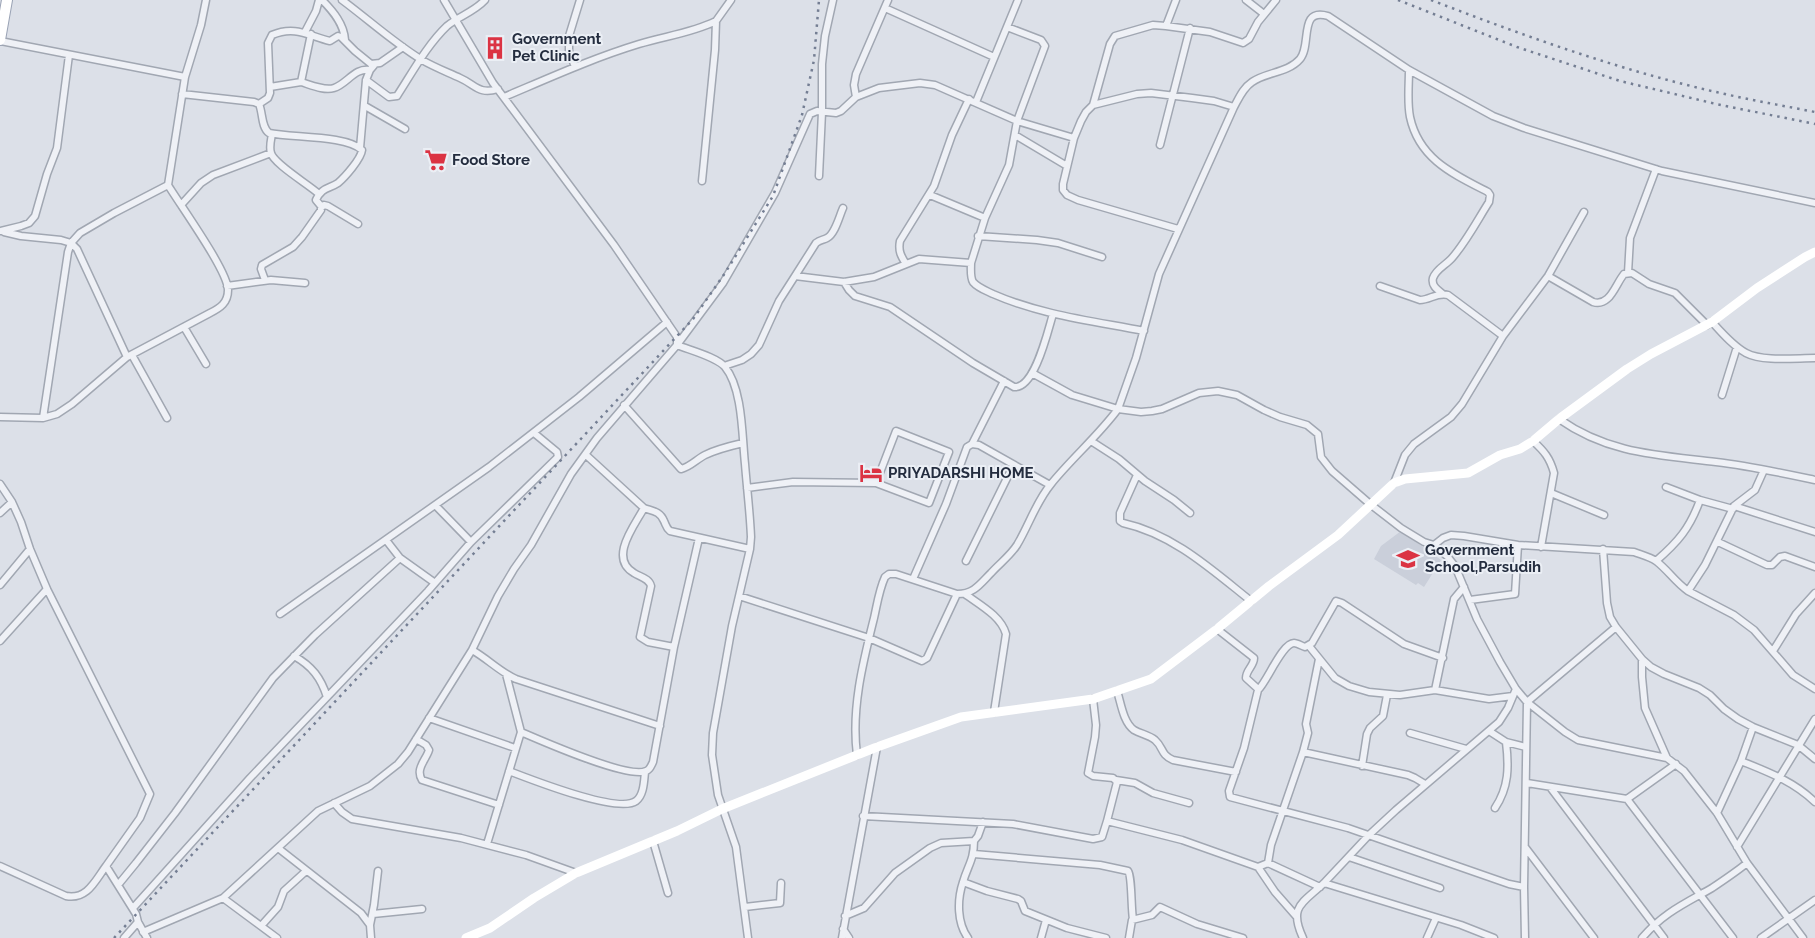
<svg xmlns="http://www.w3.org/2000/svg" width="1815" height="938" font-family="Raleway,sans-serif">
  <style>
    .built { fill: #cacfda }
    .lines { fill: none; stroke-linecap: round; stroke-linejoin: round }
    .street-casing { stroke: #a1a7b2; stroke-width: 9 }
    .primary-casing { stroke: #9aa3b5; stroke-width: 12 }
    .street { stroke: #eff1f6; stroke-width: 6 }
    .secondary { stroke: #fff; stroke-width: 9 }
    .primary { stroke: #fff; stroke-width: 10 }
    .rail { stroke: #747e93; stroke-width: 2.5; stroke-dasharray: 2.5 5; stroke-linecap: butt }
    .labels { text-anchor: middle; stroke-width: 4; stroke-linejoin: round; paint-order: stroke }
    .poi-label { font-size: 15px; font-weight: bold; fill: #242d3f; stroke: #ebeff5; text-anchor: start }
  </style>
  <rect width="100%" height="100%" fill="#dce0e8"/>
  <path class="built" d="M1401,531l40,29 -17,27 -6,-4 -2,2 -42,-26 7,-13z"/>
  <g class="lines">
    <defs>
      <path id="street" d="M322,0c11,11 22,24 23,40
        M342,0c27,20 52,43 80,60 12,7 25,12 38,18 16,7 19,17 38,11
        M444,0l49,83 121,162 63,92v8c12,5 40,12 48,22 18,22 17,70 20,97 2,25 5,49 6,73l-1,12 -18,77 -19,107 -1,22 6,40 18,52 12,91
        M1246,0l18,14
        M885,8l109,49
        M1166,26l10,-26
        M305,32l11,-21 3,-11
        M0,41l185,36
        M575,67l-6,-16v-15l11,-36
        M1409,70c0,15 -2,32 1,47 9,42 43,57 78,75l2,3 -1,7c-12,19 -23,40 -37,56 -6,7 -16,11 -19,20 -2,8 5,12 10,16
        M366,80l23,17 8,-1c15,-23 30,-51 50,-70 12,-10 27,-14 38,-26
        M301,82c10,3 23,9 33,6 13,-4 21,-21 36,-18
        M270,87l31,-5 10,-48
        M182,94l72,8 5,2c4,9 2,23 10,29 23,5 77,2 93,17 -1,9 -17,27 -24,33 -9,6 -16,4 -22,17l5,6v4l-19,27 -9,10 -31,18 -1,4 4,11
        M504,97c45,-19 89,-39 135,-53 26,-8 53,-11 77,-23
        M856,97l-2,-12 2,-11 32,-74
        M976,102l42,-102
        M259,104l9,-6 2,-5 -2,-50 4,-8c23,-10 37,1 58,6l8,-5 3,1 14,14 16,13 9,-1 23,-16
        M1093,105l17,-61 5,-8 38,-11 13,1 44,6 33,11 6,-4 9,-17 18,-22
        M365,106l40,23
        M1234,107c5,-9 9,-19 18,-25 14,-10 36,-9 48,-23 12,-14 -2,-52 28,-43l81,54 84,46 31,12 138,43 153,32
        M272,134c-1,6 -3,13 -1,19 3,11 37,31 48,41
        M1015,135l52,31
        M1074,138l-11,46v6l4,5 11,5 100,29
        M1160,145l30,-117
        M360,148l6,-68 4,-10 5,-6
        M819,176l3,-64v-48l3,-28 8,-36
        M702,181l13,-131 1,-29 15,-21
        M930,195l55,23
        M181,205l20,-22 12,-8 58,-22
        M321,208l3,-3 4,1 30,18
        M1,231l20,-5 8,-3 6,-7 12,-42 10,-26 12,-93
        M4,232l17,4 40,4 10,3 6,6 50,108
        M978,236l59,4 21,3 44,14
        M971,263c0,6 -1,14 2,19 5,6 14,9 20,12 48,21 100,27 151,37
        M906,264c-5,-8 -8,-13 -6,-23l34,-55 18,-51 17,-36
        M1628,273l2,-35 26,-69
        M795,276l21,-33c4,-3 7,-3 11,-5 8,-4 12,-21 16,-30
        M1548,276l45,26c17,5 22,-17 31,-28l8,-1 17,11 26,9 32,32
        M844,282l5,8 6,6 35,11 83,56 41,24c21,2 34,-57 39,-73
        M227,286l44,-6 34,3
        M1380,286l40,14c10,0 17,-8 28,-5l55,41
        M1712,322c10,11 21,24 34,31 17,9 49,5 69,5
        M184,327l22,37
        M132,355l35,63
        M724,366l18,-6 9,-6 8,-9 20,-44 16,-25 49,6 30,-5 45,-18 52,4 14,-45 24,-53 8,-44 57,17 7,-17 5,-9 7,-7 44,-11 14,-1 41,5 22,3 20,6 -75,167 -23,84 -18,51 23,3 11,-1 10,-2 37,-16 19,-2 19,4 27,15 16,7 27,8 11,9 3,23 11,14 38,33 31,24 23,14 10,3 13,11 8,10 22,53 23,43 16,27 11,13 38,30 13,8 89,18 17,13 33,42 30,50 56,75
        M1722,395l15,-48
        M624,405l57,64c9,-2 16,-10 24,-14 12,-6 25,-9 38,-12
        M0,417l43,1 14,-4 15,-10 55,-47 83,-44c10,-5 18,-10 18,-23 0,-19 -48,-85 -60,-105l17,-108 16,-52 5,-25
        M43,418l25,-166 3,-9 9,-10 34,-20 54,-28
        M1559,419c50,35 99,36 157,43 34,4 66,11 99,18
        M1091,441l28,18 26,22 29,19 16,13
        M1533,441c11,10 17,17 21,32l-13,74
        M972,444l32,-63
        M586,455l58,53c8,3 16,3 20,13 2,4 2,7 6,10l80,18
        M1137,475l-17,38v8l3,2c50,11 89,47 128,78
        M1394,483l11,-28 9,-11 37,-27 11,-13 41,-68 45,-60 36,-64
        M0,484l12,18 9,20 9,27 17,40 103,205 -10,24 -34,48 30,48 2,8 9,16
        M1666,487l34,13 33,9
        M747,488l46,-6 83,1 20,-52 53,21 -20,51 -53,-20
        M1551,493l53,22
        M436,506l35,36
        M1734,506l81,26
        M644,508c-9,17 -36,50 -10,65 6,4 15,5 17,13l-11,51 8,5 26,5
        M0,513l12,-11
        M386,540l14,18 35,25
        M1718,542l49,23h5l8,-8 5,-1 30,11
        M1434,545l9,-7 8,-3 13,1 54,9 116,7c8,3 16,5 22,9 12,9 19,21 32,30l17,-26 29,-59 21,-16 9,-20
        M1603,549l4,54 3,14 6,10 26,32 9,8 13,7 35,14 11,7 14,14 14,10 15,8 45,18 17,14
        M966,561l47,-95
        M1656,561c22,-19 34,-33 44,-61
        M913,579l33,-75 21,-57 5,-3 7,1 71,40
        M0,585l30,-36
        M1688,591l46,24 20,15 39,45 22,14
        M965,594c15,11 36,22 41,40l-12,78
        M739,596l130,42 53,23 5,-3 30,-64
        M1470,600l45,-6 3,-49
        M280,614l209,-147 90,-70 88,-75
        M1217,629l37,29c0,8 -8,12 -8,20l11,10 1,2 -14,58 -15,43 1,6 118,31 161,56 15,3
        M0,641l47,-52
        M1309,646l26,32 14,8 20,6 31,3 35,-5 54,9 24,-3
        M472,650c16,9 28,22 44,29l144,47
        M1773,651l23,-37 19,-21
        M294,656c18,10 27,22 33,41
        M1642,659v18l3,31 22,50
        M1258,690c9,-8 24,-47 36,-47 3,0 8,3 11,4l7,-4 24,-42 6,2 62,41 39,14
        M1435,690l19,-91 10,-12
        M1117,691c4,12 6,31 17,39 7,4 15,5 21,10 9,8 5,14 18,20l63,12
        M1093,699l3,26 -1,12 -7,36 5,3 20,2 4,4 -10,39 75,19 76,27 10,-4 52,24
        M429,718l86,30
        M1489,731l17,11 20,5
        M521,732c21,9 107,47 125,39 4,-1 5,-5 7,-9l21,-115 25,-109
        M1410,733l56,16
        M416,739l10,6 3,5c-3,10 -14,19 -7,30l77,25
        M1303,752l5,-19 -2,-9 13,-65
        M857,755c-6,-46 6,-93 17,-137 3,-13 5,-28 11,-41l4,-3h7l61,20c17,0 23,-10 34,-21 9,-10 19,-17 26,-28 12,-20 19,-43 34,-61 21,-26 47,-48 67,-75l-46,-14 -40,-22
        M1741,761c27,11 52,20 74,41
        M1362,766l5,-32 3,-6 13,-12 4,-21
        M509,771c21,8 109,43 127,30 8,-6 8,-20 9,-29
        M1116,780l19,3 18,10 36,10
        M1527,783l100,16 106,139
        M1550,787l114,151
        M1627,799l49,-35
        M334,803l8,9 10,7 109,19 65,17 50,18
        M1495,808c14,-21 14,-41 11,-66
        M1717,813l24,-52 12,-34
        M863,816l150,8 80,15 9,-2 5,-16
        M653,841l15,52
        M487,844l34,-112 -15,-58
        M1525,847l69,91
        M1737,847l78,-128
        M278,848l83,65 9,12 1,13
        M974,854l126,11 28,6c4,5 3,37 5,48
        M1349,857l91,31
        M1268,863l3,-18 32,-93 105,23 7,3 10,6
        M0,866l66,30c21,4 29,-15 40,-30
        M1258,867l17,25 21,24
        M963,882l24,9 31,8 3,2 4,10 42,17 39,10
        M1324,883l45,-48 27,-25 103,-88 9,-14 8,-19
        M118,885l18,-22 39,-50 98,-135 42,-43 85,-77
        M223,898l54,40
        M745,907l35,-4 1,-20
        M133,908l117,-130 178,-187 43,-49 87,-85 -1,-5 -23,-19
        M373,914l49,-5
        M845,916l19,-8 31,-35 35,-25 11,-5 33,-2 4,-5 5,-14
        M370,925l4,-20 4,-34
        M261,926l17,-19 6,-16 22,-20
        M843,929l6,9
        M143,932l80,-34 95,-87 52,-25 28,-22 10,-12 64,-102 26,-54 16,-27 17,-24 40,-71 26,-36 80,-93 46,-62 52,-90 35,-79 7,-3 19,2 5,-2 15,-14 23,-9 41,-5 15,2 82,36 28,-75 -4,-6 -34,-13
        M124,938l14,-16
        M842,938l35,-191
        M968,938c-11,-15 -11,-38 -5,-56 5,-17 11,-22 11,-41
        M1041,938l5,-18
        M1129,938l3,-18 20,-5 8,-8 37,17 46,14
        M1303,938c-15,-32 0,-35 21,-55l137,42 33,13
        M1427,938l9,-20
        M1525,938l-1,-51 3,-185 89,-75
        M1642,938c21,-25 42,-34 70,-50 12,-8 24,-16 35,-25
        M1761,938l54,-38"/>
      <path id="primary" d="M0,40l7,-40"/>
    </defs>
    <use href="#street" class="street-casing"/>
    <use href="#primary" class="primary-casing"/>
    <use href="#street" class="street"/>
    <path class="secondary" d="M466,938l24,-10 44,-30 42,-25 101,-42 45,-22 155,-62 84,-30 132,-18 58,-20 66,-50 52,-43 69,-51 56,-52 11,-4 63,-6 32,-18 20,-6 13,-8 26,-22 68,-50 24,-15 61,-32 45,-34 48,-31 10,-5"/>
    <use href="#primary" class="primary"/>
    <path class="rail" d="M1398,0l119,47 103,34 96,23 99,20
      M1431,0c96,37 194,72 294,94 30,7 60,12 90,18
      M114,938l579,-619 32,-46 48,-77 29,-81 12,-55 5,-60"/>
  </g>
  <defs>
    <symbol id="building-bare" viewBox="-9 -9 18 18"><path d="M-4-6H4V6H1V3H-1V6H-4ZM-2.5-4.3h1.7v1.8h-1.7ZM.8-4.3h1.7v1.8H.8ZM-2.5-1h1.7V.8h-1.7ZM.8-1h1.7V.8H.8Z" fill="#db3343" stroke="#ebeff5" stroke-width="2.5" paint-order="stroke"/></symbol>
    <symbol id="supermarket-bare" viewBox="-9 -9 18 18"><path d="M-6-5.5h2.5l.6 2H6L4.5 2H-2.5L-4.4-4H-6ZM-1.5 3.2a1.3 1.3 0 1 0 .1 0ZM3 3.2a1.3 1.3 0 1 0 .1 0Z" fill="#db3343" stroke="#ebeff5" stroke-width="2.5" paint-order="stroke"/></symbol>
    <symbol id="hotel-bare" viewBox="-9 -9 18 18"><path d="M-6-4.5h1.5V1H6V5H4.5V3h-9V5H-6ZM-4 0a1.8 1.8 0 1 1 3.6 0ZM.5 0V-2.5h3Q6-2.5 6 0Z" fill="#db3343" stroke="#ebeff5" stroke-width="2.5" paint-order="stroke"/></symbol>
    <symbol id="school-bare" viewBox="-9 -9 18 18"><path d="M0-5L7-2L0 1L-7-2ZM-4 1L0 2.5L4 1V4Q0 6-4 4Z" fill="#db3343" stroke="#ebeff5" stroke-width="2.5" paint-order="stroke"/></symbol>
  </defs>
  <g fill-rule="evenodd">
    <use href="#building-bare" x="479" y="32" width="32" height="32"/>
    <use href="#supermarket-bare" x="420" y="144" width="32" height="32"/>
    <use href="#hotel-bare" x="855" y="457" width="32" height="32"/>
    <use href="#school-bare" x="1392" y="543" width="32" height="32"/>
  </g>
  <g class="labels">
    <g class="poi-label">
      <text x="512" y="44">Government<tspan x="512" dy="17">Pet Clinic</tspan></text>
      <text x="452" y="165">Food Store</text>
      <text x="888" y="478">PRIYADARSHI HOME</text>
      <text x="1425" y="555">Government<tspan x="1425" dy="17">School,Parsudih</tspan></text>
    </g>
  </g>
</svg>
